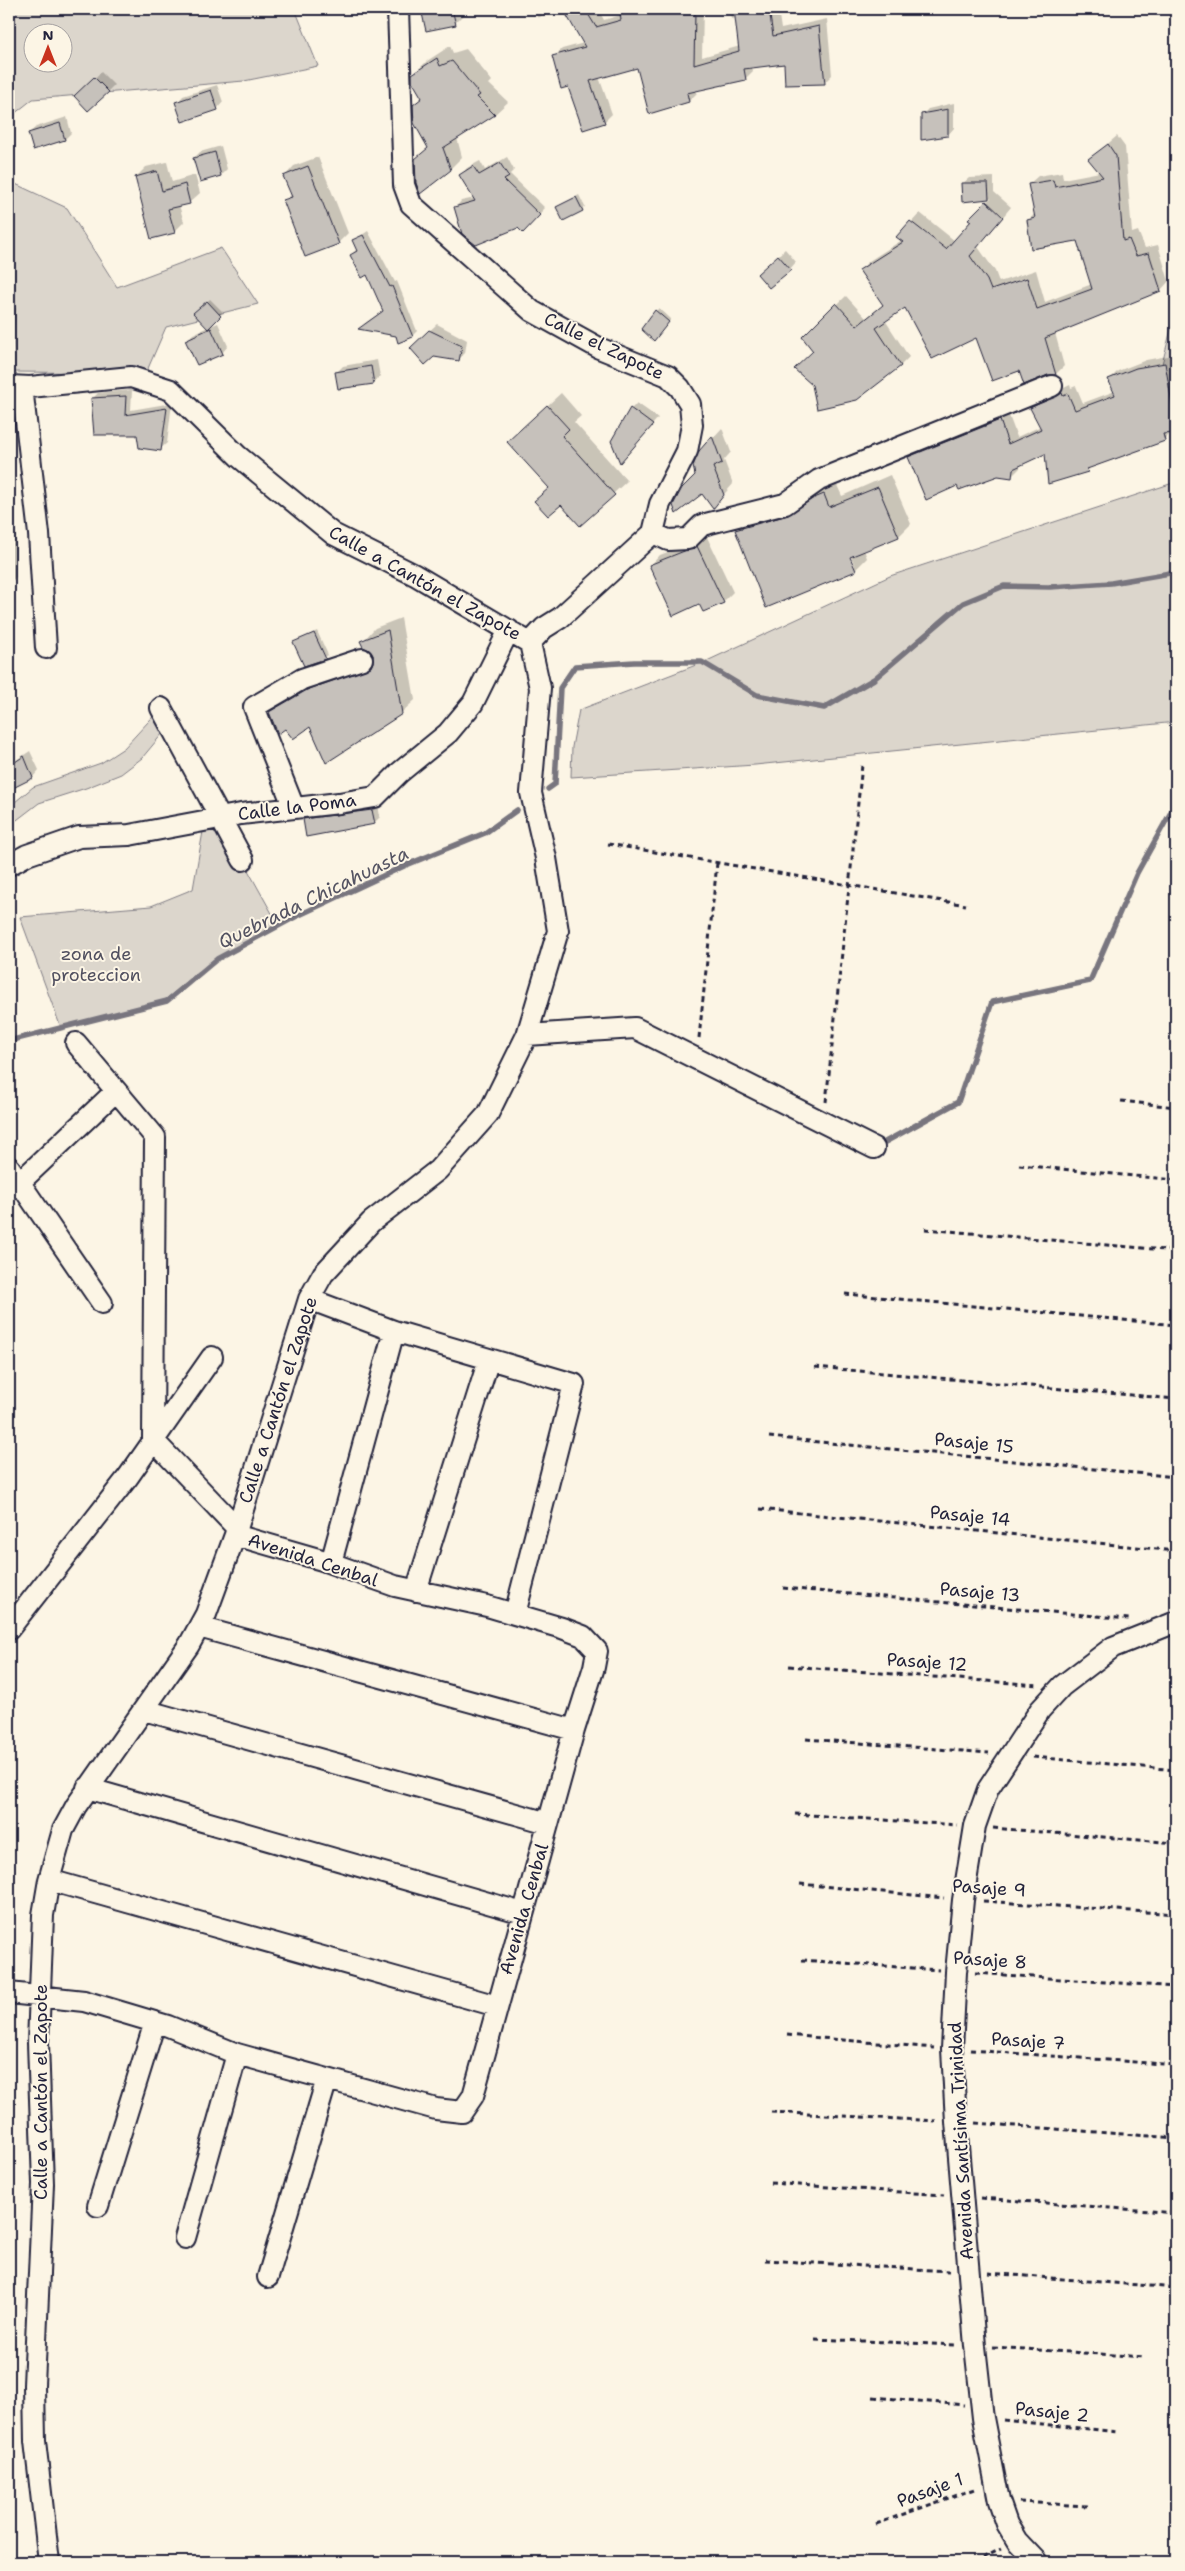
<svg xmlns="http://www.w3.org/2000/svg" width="1185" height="2571" font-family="'Shantell Sans',sans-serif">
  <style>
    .green { fill: #dcd6cc; stroke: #7f7c84; fill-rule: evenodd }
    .shadow { fill: #0003; fill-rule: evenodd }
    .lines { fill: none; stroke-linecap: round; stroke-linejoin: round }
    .stream { stroke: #78757e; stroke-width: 5.5 }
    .building { fill: #c6c1bb; stroke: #22223b }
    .minor-casing { stroke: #22223b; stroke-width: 24 }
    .path { stroke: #22223b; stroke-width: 3; stroke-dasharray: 5 4; stroke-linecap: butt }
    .minor { stroke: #fcf5e5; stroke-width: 20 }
    .labels { text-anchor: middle; stroke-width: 4; stroke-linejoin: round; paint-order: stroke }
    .street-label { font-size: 18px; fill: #22223b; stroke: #fcf5e5 }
    .park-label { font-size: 18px; fill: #504f5f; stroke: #fcf5e5 }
    .water-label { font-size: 19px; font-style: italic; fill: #545362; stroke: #fcf5e5 }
  </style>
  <rect width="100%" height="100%" fill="#fcf5e5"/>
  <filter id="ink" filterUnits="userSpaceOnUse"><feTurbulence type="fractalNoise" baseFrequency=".02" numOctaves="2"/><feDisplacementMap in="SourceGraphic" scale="10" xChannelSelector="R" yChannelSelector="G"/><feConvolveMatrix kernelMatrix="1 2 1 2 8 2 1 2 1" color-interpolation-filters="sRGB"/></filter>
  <g filter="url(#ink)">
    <path class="green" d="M9,9h286l23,57 -74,15 -211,18 -24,19zM32,32h30v30h-30z
      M9,181l58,27 50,79 104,-39 37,56 -92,23 -20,46 -136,-1 5,-64 -6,-1z
      M1176,310v122l-20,-45z
      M1176,482v240l-421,43 -184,12 1,-30 7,-37 130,-50 181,-84z
      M161,708l6,20 -25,30 -21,16 -35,14 -47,15 -30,23v-19l24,-20 68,-24 23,-15z
      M219,818l60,108 -62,33 -55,43 -101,26 -41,-111 131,-11 42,-17 12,-69z"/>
    <path class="shadow" d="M423,9h40l1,5 -10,10 -27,5z
      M533,9h20l-15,9z
      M564,9h34l6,11 17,-5 6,-6h76l-1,48 38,-11 -4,-28 -5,1 -1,-10h48l3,20 46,-10 5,56 -8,8 -39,-20 -33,4 1,4 -8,8 -49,11 1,3 -8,8 -51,-35 -39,11 13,37 -8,8 -35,-37 -15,-28 8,-8 22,-6z
      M450,46l3,7 13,-4 26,32 -3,3 19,18 -13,12 -38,24 5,19 -13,13 -33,-11 13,-12 -15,-42 9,-8 -10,-22 14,-14z
      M101,72l13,13 -6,6 -23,-4z
      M217,85l6,17 -6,7 -40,-6 6,-7z
      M954,103v25l-6,7 -26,-20 6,-6z
      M67,117l4,16 -6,6 -36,-6 7,-6z
      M1117,136l8,11 7,86 6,-2 7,17 13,-3 11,36 -8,9 -106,43 9,33 -8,8 -37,-5 -42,-33 -72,-29 -20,13 24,37 -9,9 -86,-15 -10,-14 42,-41 20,22 18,-14 -24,-34 9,-9 33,-21 -4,-3 22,-24 35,28 18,-21 -3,-2 21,-20 -28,2 -1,-16 7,-6 25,-1v15l17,15 -33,40 17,24 4,11 37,-12 9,32 47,-18 -14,-44 -49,-20 6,-7 -6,-29 9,-8 24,-4 1,7 37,-7 -10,-13z
      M221,146l6,23 -6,6 -27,-17 6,-6z
      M318,157l30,76 -10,10 -53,-42 7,-7 -7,-18 9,-10z
      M507,157l7,13 -4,4 35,34 -22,23 -5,-4 -63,-19 6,-7 14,-3 -14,-23 6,-7 13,-7 5,9z
      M167,162l5,20 23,-7 5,18 -10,9 -11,3 5,17 -10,10 -38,-55 10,-10z
      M579,195l6,12 -21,13 -7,-13z
      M368,231l27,51 2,-1 20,50 -5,5 -16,-1 -32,-11 20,-14 -16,-36 -17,-19 6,-6 -4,-8z
      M785,249l11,13 -6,7 -31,5z
      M210,299l13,13 -15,15 10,-4 10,23 -6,7 -35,-13 6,-6 15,-7 -13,-14z
      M659,308l12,11 -14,18 -1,-26z
      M437,324l30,16 -2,13 -6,6 -48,-11z
      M1173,355l3,19v57l-4,1 -8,8 -72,26 -5,5 -41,-19 -26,12v4l-8,8 -14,-1 -40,10 -49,-28 8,-8 91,-36 9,24 24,-11 -10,-18 9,-8 30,-15 1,3 5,-2 7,17 32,-12 -5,-12 8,-8 28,-11z
      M377,360l3,16 -7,7 -36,-11 6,-6z
      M132,390l-1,20 41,-7 -5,40 -7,6 -68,-50 6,-6z
      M561,393l20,23 -7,6 53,59 -47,43 -19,-21 -25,-2 14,-14 -42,-45z
      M637,403l21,15 -32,37 5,-46z
      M722,428l9,24 -7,8 9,24 -20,23 -17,-32 4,-23z
      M890,475l21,49 -12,12 -35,14 3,8 -12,12 -119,-39 12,-12 88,-36 6,13zM849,551l6,15h-3l-6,-14z
      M9,528h7v49l-7,7z
      M707,537l26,55 -10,10h-23l-49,-37 9,-10z
      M401,618l14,82 -14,13 -90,12 -41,-13 13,-13 38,-22 53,-19v-4l-12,-12 13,-14z
      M317,631l11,24 -3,2 -30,-15z
      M30,751l9,19 -6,7 -24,12v-24z
      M378,804l2,13 -6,6 -70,-4 6,-6z"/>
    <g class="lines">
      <path class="stream" d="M548,789l7,-5 5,-96 15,-22 59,-4h68l55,33 67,13 50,-29 89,-76 41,-17 46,1 61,-4 65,-11
        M9,1041l158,-40 50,-42 78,-42 109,-51 81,-33 32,-23
        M876,1147l82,-45 34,-100 98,-21 47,-108 39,-70"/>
    </g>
    <path class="building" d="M421,9h31l4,16 -30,6z
      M563,9h22l11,18 25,-7 -1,-6 30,-5 45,3 -1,52 45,-13 -5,-42h35l4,27 46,-10 6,58 -40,1 -1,-21 -40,5 2,11 -59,13 2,9 -40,12 -12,-46 -47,13 15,42 -22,7 -15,-43 -7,2 -9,-33 33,-9z
      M437,58l3,8 12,-5 28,34 -3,2 18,18 -52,33 8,22 -31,24 -4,-11 -1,-24 13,-11 -14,-25 -1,-18 9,-7 -10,-17v-7z
      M94,77l15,15 -21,19 -14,-15z
      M211,90l7,20 -36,12 -7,-20z
      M948,109v27l-27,4v-26z
      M60,123l5,17 -32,10 -5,-17z
      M1108,144l8,12 7,85 6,-2 7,17 13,-3 12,38 -116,47 11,37h-8l-24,10 -5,-14 -27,10 -16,-43 -44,21 -27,-51 -29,20 25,38 -44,34 -40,9 -5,-24 -18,-16 19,-18 -11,-14 34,-34 21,23 26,-21 -24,-35 44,-28 -7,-5 14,-16 36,28 25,-28 -3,-2 18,-18 17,16 -33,39 17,24 4,10 36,-12 10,31 55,-20 -15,-48 -46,8 -4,-29 8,-2 -7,-34 25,-4 2,7 48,-10 -15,-18z
      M215,152l6,24 -21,6 -7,-24z
      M500,163l9,14 -5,3 36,35 -17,18 -5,-5 -42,17 -14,-11 -8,-27 21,-6 -16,-26 14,-9 6,9z
      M308,166l31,78 -34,13 -22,-57 9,-3 -9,-21z
      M157,171l5,20 23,-7 5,20 -22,5 7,24 -24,6 -16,-62z
      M961,183h27l1,16 -27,3z
      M576,197l7,14 -20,10 -7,-14z
      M363,235l27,52 2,-1 21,51 -15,6 -2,-7 -38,-7 25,-18 -16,-36 -5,3 -12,-23 7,-4 -5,-11z
      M778,255l13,15 -22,18 -12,-14z
      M207,301l14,15 -13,13 -15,-16z
      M655,310l14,12 -15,19 -13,-12z
      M211,328l12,26 -26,11 -12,-25z
      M429,330l33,16 -3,15 -25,-4 -9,8 -15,-17z
      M1165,363l8,46h3v24l-13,1 2,7 -78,28 1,3 -40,12 -3,-30 -32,15 -1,9 -14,-2 -39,14 -2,-4 -31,14 -18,-43 92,-37 8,24 33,-15 -11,-21 32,-15 1,3 5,-2 7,16 40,-15 -7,-16 28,-11z
      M371,366l3,18 -36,5 -3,-17z
      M126,396l-1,19 42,-7 -6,43 -22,-3 -2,-13h-43l-3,-37z
      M547,405l22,24 -7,7 53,59 -35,31 -19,-21 -13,11 -14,-15 15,-13 -42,-46z
      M630,408l23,17 -33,38 -9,-22z
      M712,436l10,27 -9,4 11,28 -11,14 -11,-15 -26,20 -3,-9 9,-17 13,-13 -2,-9 6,-15z
      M878,487l21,50 -49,20 6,14 -90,37 -31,-78 53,-15 24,-16 12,-5 5,13z
      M697,546l27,57 -21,9 -4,-8 -26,12 -24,-51z
      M388,630l14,84 -76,49 -16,-36 -17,12 -8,-10 -7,5 -9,-22 38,-22 64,-23 2,-5v-7l-4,-5 -6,-3 -3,-6z
      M314,633l12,26 -22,7 -11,-24z
      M24,756l9,22 -24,12v-24z
      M372,810l3,14 -69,13 -3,-18z"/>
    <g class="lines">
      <defs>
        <path id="minor" d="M398,9l6,176 7,19 121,107 67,37 69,28 12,12 10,16 2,21 -5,26 -27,53 -7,29 -93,85 -16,10 -14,15
          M9,386l21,1 101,-10 40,13 67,66 95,78 82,41 115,68 10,45 -9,105 15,65 12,73 -31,104 -39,79 -50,56 -67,52 -48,52 -14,25 -74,236 -29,79 -17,31 -113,161 -13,24 -14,50 -6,35 -5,128 5,141 -9,201 1,56 14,121
          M22,387l17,147 7,114
          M653,533l15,7 20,-1 14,-14 83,-21 34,-24 233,-94
          M161,708l82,152
          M294,808l-40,-101 48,-28 60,-20
          M9,865l18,-10 52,-18 50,-2 112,-21 98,-11 36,-6 24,-24 49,-40 25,-30 36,-73
          M527,1035l108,-7 239,120
          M76,1043l79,94 -2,303 84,88
          M9,1167l93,136
          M9,1190l11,-8 96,-91
          M309,1299l85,32 180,53 -59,230
          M331,1563l63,-232
          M416,1591l73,-232
          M199,1627l375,103
          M9,1629l119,-152 84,-120
          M144,1710l404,113
          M87,1788l436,125
          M49,1880l448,126
          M9,1993l75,8 84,25 69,28 199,55 26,3 11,-16 101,-366 20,-63 3,-16 -14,-15 -21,-8 -75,-22 -92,-20 -73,-26 -87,-25
          M98,2206l57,-184
          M185,2238l52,-184
          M268,2277l59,-198
          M1037,2562l-20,-21 -10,-17 -8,-23 -16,-83 -8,-72 -19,-224 -4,-73 4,-77 7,-72 12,-74 13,-37 52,-79 22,-24 51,-39 63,-25"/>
      </defs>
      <use href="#minor" class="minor-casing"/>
      <path class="path" d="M608,844l358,61
        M1171,1032h5
        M699,1038l18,-175
        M1121,1101l55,6
        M826,1102l36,-337
        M1019,1165l157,15
        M925,1229l251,22
        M845,1294l331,31
        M815,1367l361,32
        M769,1437l407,40
        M760,1509l416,42
        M783,1588l346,31
        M789,1666l249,19
        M806,1739l183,14
        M1033,1757l143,13
        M795,1814l162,11
        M993,1828l183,15
        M800,1884l144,14
        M983,1901l193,13
        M802,1960l137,10
        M975,1973l201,14
        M787,2035l147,13
        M970,2050l206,15
        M771,2112l165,9
        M975,2123l201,15
        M770,2183l174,12
        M981,2198l195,15
        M765,2260l184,11
        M988,2273l188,15
        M815,2339l142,6
        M993,2347l152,10
        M873,2397l91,8
        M1003,2420l115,12
        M1019,2502l68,4
        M876,2524l101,-36
        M975,2562l26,-13"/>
      <use href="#minor" class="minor"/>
    </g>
  </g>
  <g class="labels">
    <g class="street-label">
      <text transform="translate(604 346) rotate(26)" y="6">Calle el Zapote</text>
      <text transform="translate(425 583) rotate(29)" y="6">Calle a Cantón el Zapote</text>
      <text transform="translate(297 807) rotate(-7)" y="6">Calle la Poma</text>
      <text transform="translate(278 1400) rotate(-72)" y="6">Calle a Cantón el Zapote</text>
      <text transform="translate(974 1443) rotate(6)" y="6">Pasaje 15</text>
      <text transform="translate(970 1516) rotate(6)" y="6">Pasaje 14</text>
      <text transform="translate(313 1560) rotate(18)" y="6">Avenida Cenbal</text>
      <text transform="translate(980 1592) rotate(5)" y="6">Pasaje 13</text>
      <text transform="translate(927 1662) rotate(4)" y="6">Pasaje 12</text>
      <text transform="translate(989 1888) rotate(4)" y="6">Pasaje 9</text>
      <text transform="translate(524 1909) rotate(-74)" y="6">Avenida Cenbal</text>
      <text transform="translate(990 1960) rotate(4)" y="6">Pasaje 8</text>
      <text transform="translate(1028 2041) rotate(4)" y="6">Pasaje 7</text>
      <text transform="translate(41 2092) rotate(-90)" y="6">Calle a Cantón el Zapote</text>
      <text transform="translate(961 2141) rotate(-93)" y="6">Avenida Santísima Trinidad</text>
      <text transform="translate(1052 2412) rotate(6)" y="6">Pasaje 2</text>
      <text transform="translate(930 2490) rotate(-20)" y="6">Pasaje 1</text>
    </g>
    <g class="park-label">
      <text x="96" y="960">zona de<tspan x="96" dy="21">proteccion</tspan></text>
    </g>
    <g class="water-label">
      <text transform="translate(313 897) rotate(-26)" y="7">Quebrada Chicahuasta</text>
    </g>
  </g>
  <rect width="1185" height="2571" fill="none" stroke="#fcf5e5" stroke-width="30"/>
  <rect x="15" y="15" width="1155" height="2541" fill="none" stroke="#22223b" stroke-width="2" filter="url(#ink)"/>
  <g transform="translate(48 48)"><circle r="24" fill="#fcf5e5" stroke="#a5a1a1"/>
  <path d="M0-4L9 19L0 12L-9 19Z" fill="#c8321e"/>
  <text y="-8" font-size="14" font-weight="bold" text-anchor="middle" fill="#22223b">N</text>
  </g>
</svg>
